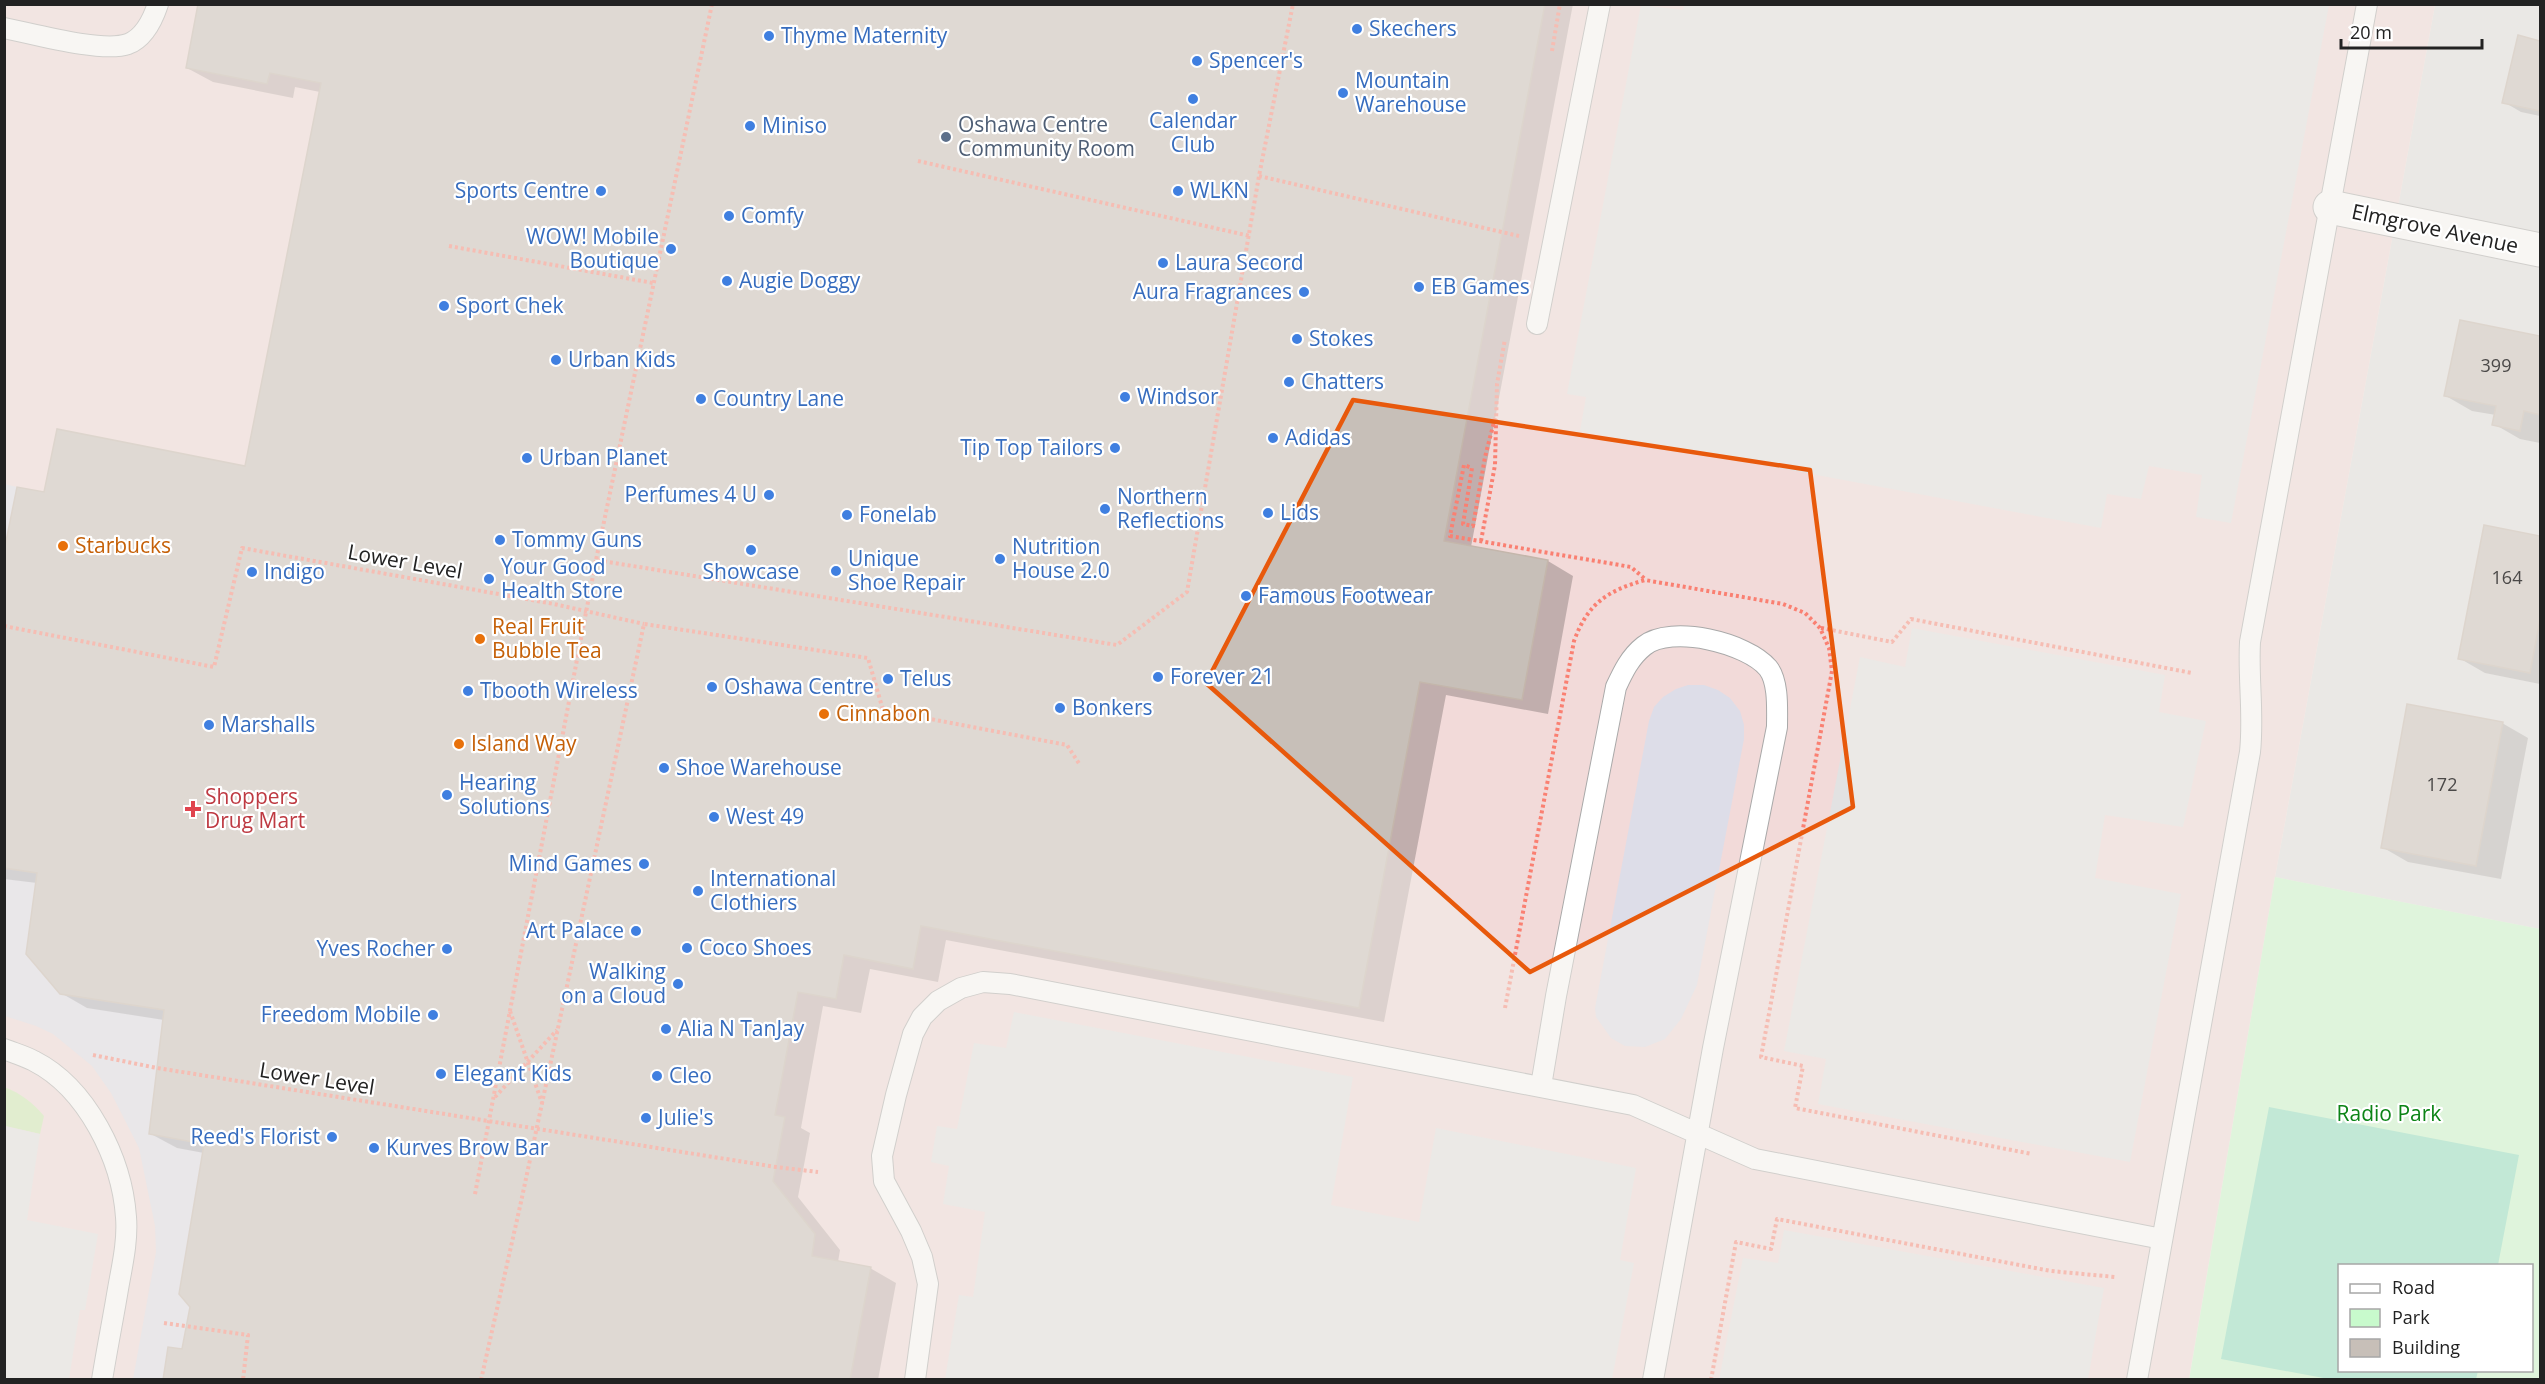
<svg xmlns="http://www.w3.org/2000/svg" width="2545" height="1384" font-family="'Open Sans',sans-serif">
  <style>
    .residential { fill: #e0dfdf }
    .commercial { fill: #f2dad9 }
    .grass { fill: #cdebb0 }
    .park { fill: #c8facc; fill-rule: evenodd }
    .pitch { fill: #88e0be }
    .parking { fill: #e2e2e2 }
    .plaza { fill: #dddde8 }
    .shadow { fill: #0003 }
    .building { fill: #c7bfb8; stroke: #c4b6ab; stroke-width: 1.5 }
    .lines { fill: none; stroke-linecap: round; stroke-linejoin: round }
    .service-casing { stroke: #a9a9a9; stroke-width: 22 }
    .tertiary-casing { stroke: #a9a9a9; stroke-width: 35 }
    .path { stroke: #fa8072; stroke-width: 4; stroke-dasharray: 3 3; stroke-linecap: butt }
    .service { stroke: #fff; stroke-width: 20 }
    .tertiary { stroke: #fff; stroke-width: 33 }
    .marked { fill: none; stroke: #e8590c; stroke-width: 4.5; stroke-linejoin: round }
    .shop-dot { fill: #3f7fe0; stroke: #fff; stroke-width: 2 }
    .service-dot { fill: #5c6f8a; stroke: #fff; stroke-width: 2 }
    .food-dot { fill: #e8710a; stroke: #fff; stroke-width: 2 }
    .health-dot { fill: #e0444e; stroke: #fff; stroke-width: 2 }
    .labels { text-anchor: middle; stroke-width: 4.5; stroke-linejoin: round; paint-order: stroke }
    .number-label { font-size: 18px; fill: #4b4948 }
    .shop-label { font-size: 21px; fill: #366cbe; stroke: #fff; text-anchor: start }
    .service-label { font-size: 21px; fill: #4e5e75; stroke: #fff; text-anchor: start }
    .street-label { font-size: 21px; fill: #222; stroke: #fff }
    .food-label { font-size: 21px; fill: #c56008; stroke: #fff; text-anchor: start }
    .health-label { font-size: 21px; fill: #be3a42; stroke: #fff; text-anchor: start }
    .park-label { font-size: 21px; fill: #0c8416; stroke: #fff }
  </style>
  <rect width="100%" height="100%" fill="#f2efe9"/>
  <path class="residential" d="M2435,5h105v924l-265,-52z"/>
  <path class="commercial" d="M5,5h2430l-160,872 -86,502 -2184,1z"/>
  <path class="grass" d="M4,1087c17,6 29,16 40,29l-4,18 -35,-8z"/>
  <path class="park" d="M2275,877l265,52v450l-351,1zM2340,1266h192v104h-192z"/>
  <path class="pitch" d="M2269,1107l250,48 -21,110 -158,1v104l138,1 -2,8h-147l-108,-20z"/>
  <path class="parking" d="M1684,5h645l-98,518 -35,-6 6,-42 -53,-9 -8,33 -34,-5 -6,34 -521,-97 6,-34 -19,-3 74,-389 42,5z
    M1912,628l253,47 -6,37 47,9 -23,106 -78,-12 -10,63 86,16 -51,268 -312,-58 8,-45 -42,-8 76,-394 45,10z
    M1014,1012l339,65 -22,128 88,17 17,-94 200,40 -16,92 14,3 -22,116h-667l14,-84 14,2 12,-85 -42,-8 6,-38 -18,-4 6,-36 20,3 17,-86 32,5z
    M5,1126l35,8 -13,86 71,14 -13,76h-5l-11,69h-64z
    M1784,1230l320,58 -16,91h-369l24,-121 35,5z"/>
  <path class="plaza" d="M5,484l12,3 -12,65z
    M1688,685h16l14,5 12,8 10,13 4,14v14l-47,246 -16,34 -16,20 -20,8 -20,-1 -14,-8 -15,-21 -1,-9 54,-287 5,-14 9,-10 13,-8z
    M5,868l32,5 -11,81 34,40 104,16 -15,124 55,10 -25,150 11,13 -8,42 -14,-2 -5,32h-30l23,-127 -1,-26 -16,-78 -28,-55 -19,-27 -39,-32 -17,-8 -31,-10z"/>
  <path class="shadow" d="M199,4h1374l-102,543 77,14 25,15 -25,138 -102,-19 -62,327 -438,-82 -8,42 -68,-13 -9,44 -38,-7 -22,122 9,5 -12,64 42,53 -2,12 32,6 26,15 -18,97h-714l19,-29 9,-45 12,-153 -27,-5 -26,-14 13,-114 -77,-12 -26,-15 -24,-110 -33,-4v-318l41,-68 202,-25 73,-376 -25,-5 -2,11 -80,-16 -26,-14z
    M2519,37l21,5v74l-19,-4 -17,-10z
    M2461,321l79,16v106l-20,-4 -26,-15 2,-9 -24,-4 -26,-15z
    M2485,527l55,11v146l-55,-11 -26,-15z
    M2502,723l26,15 -27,141 -93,-17 -26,-15z"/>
  <path class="building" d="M198,4h1347l-101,537 104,19 -26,140 -102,-18 -61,326 -438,-82 -8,43 -69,-14 -8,44 -38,-7 -23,123 10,2 -12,64 42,53 -3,22 59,11 -21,113h-687l5,-33 14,2 8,-42 -11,-13 25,-150 -55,-10 15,-124 -104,-16 -34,-40 11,-81 -33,-5v-317l13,-64 27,5 13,-63 188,37 76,-383 -51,-10 -3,11 -81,-16z
    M2518,35l22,6v70l-38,-8z
    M2460,320l80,16v79l-16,-4 -4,20 -28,-6 4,-19 -52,-10z
    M2484,525l56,11v83l-10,54 -72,-14z
    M2407,704l96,18 -27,144 -95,-18z"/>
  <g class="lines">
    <defs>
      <path id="service" d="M4,28c30,6 98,25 124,16 16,-6 25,-25 30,-40
        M1537,324l63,-320
        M4,1049c10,4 21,7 30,12 53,27 88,98 92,156 2,24 -4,49 -8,72 -5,30 -11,60 -16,91
        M1541,1086l15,-90 60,-309c7,-15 14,-30 28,-41 27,-22 103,-3 124,22 11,14 9,42 9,59l-64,321 -60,332
        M915,1380l13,-96 -6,-27 -11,-26 -27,-50 -2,-25 14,-61 17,-61 9,-17 16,-16 23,-13 22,-6 27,2 623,121 122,54 407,80
        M2137,1380l113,-628c4,-37 -2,-73 0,-110l117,-638"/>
      <path id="tertiary" d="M2330,207l210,43"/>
    </defs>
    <use href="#service" class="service-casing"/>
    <use href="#tertiary" class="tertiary-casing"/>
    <path class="path" d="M712,4l-116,556 521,85 70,-53 72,-416 34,-172
      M1552,51l8,-47
      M918,161l332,75
      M1259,176l260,60
      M449,246l204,37
      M1495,418l-10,39 -12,69 -10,-2 9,-56 -8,-3 -14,71 181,31 14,12
      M1481,541l14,-76 2,-81 8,-45
      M4,626l210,41 28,-119 312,56 90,20
      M1821,628l71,14 19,-23 281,54
      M1505,1008l69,-367c14,-38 33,-50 71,-61l138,24 22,9 15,15 9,20 3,23 -71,386 42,9 -8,42 237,46
      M510,1011l32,92
      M93,1055l64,13 619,99 42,5
      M495,1097l62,-67
      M475,1194l121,-634
      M164,1323l84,12 -5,45
      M481,1380l40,-178 123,-578 224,34 15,52 184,35 13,20
      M1711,1380l25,-138 35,7 6,-30 274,52 64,6"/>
    <use href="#service" class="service"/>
    <use href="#tertiary" class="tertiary"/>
  </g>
  <path d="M0 0H2545V1384H0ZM1353,400l457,70 43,337 -323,165 -324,-289z" fill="#f2efe9" fill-opacity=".55" fill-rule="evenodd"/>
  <path class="marked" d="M1353,400l457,70 43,337 -323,165 -324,-289z"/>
  <g class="shop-dot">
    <circle cx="1357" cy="29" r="6"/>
    <circle cx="769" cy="36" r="6"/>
    <circle cx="1197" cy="61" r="6"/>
    <circle cx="1343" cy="93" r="6"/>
    <circle cx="1193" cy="99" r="6"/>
    <circle cx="750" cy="126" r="6"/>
    <circle cx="601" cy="191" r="6"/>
    <circle cx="1178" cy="191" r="6"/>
    <circle cx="729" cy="216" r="6"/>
    <circle cx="671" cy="249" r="6"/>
    <circle cx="1163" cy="263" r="6"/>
    <circle cx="727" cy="281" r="6"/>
    <circle cx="1419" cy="287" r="6"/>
    <circle cx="1304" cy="292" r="6"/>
    <circle cx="444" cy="306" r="6"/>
    <circle cx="1297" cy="339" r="6"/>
    <circle cx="556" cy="360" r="6"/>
    <circle cx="1289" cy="382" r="6"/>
    <circle cx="1125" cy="397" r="6"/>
    <circle cx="701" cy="399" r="6"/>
    <circle cx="1273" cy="438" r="6"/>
    <circle cx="1115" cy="448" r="6"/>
    <circle cx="527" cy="458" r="6"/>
    <circle cx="769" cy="495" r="6"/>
    <circle cx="1105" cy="509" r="6"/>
    <circle cx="1268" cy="513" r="6"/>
    <circle cx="847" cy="515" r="6"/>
    <circle cx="500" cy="540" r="6"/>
    <circle cx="751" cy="550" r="6"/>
    <circle cx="1000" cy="559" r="6"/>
    <circle cx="836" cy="571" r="6"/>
    <circle cx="252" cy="572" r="6"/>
    <circle cx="489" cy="579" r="6"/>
    <circle cx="1246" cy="596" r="6"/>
    <circle cx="1158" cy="677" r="6"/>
    <circle cx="888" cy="679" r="6"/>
    <circle cx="712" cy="687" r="6"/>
    <circle cx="468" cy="691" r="6"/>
    <circle cx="1060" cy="708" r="6"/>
    <circle cx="209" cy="725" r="6"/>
    <circle cx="664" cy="768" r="6"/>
    <circle cx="447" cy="795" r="6"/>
    <circle cx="714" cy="817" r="6"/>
    <circle cx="644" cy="864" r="6"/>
    <circle cx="698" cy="891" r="6"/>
    <circle cx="636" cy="931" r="6"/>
    <circle cx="687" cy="948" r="6"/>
    <circle cx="447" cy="949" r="6"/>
    <circle cx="678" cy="984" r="6"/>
    <circle cx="433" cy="1015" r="6"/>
    <circle cx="666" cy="1029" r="6"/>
    <circle cx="441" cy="1074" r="6"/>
    <circle cx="657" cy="1076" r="6"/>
    <circle cx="646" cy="1118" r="6"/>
    <circle cx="332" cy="1137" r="6"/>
    <circle cx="374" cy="1148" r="6"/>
  </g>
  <circle class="service-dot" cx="946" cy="137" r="6"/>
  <g class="food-dot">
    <circle cx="63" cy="546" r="6"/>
    <circle cx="480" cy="639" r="6"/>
    <circle cx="824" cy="714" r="6"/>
    <circle cx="459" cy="744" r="6"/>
  </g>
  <path class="health-dot" d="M190 800h6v6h6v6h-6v6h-6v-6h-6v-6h6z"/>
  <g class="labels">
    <g class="number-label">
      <text x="2496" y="372">399</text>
      <text x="2507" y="584">164</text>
      <text x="2442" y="791">172</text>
    </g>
    <g class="shop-label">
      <text x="1369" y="36">Skechers</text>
      <text x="781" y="43">Thyme Maternity</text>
      <text x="1209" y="68">Spencer's</text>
      <text x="1355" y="88">Mountain<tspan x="1355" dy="24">Warehouse</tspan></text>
      <text x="1193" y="128" text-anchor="middle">Calendar<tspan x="1193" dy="24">Club</tspan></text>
      <text x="762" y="133">Miniso</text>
      <text x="589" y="198" text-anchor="end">Sports Centre</text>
      <text x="1190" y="198">WLKN</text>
      <text x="741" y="223">Comfy</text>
      <text x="659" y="244" text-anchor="end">WOW! Mobile<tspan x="659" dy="24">Boutique</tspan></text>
      <text x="1175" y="270">Laura Secord</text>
      <text x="739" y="288">Augie Doggy</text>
      <text x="1431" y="294">EB Games</text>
      <text x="1292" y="299" text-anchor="end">Aura Fragrances</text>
      <text x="456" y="313">Sport Chek</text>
      <text x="1309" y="346">Stokes</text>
      <text x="568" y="367">Urban Kids</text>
      <text x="1301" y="389">Chatters</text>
      <text x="1137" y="404">Windsor</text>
      <text x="713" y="406">Country Lane</text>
      <text x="1285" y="445">Adidas</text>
      <text x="1103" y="455" text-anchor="end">Tip Top Tailors</text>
      <text x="539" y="465">Urban Planet</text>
      <text x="757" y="502" text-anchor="end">Perfumes 4 U</text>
      <text x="1117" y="504">Northern<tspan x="1117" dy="24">Reflections</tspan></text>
      <text x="1280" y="520">Lids</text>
      <text x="859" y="522">Fonelab</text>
      <text x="512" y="547">Tommy Guns</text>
      <text x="1012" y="554">Nutrition<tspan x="1012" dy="24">House 2.0</tspan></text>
      <text x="848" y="566">Unique<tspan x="848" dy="24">Shoe Repair</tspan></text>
      <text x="501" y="574">Your Good<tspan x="501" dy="24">Health Store</tspan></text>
      <text x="264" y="579">Indigo</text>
      <text x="751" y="579" text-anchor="middle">Showcase</text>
      <text x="1258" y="603">Famous Footwear</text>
      <text x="1170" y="684">Forever 21</text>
      <text x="900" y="686">Telus</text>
      <text x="724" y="694">Oshawa Centre</text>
      <text x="480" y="698">Tbooth Wireless</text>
      <text x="1072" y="715">Bonkers</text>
      <text x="221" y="732">Marshalls</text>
      <text x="676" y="775">Shoe Warehouse</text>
      <text x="459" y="790">Hearing<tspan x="459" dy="24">Solutions</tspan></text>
      <text x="726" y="824">West 49</text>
      <text x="632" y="871" text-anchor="end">Mind Games</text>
      <text x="710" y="886">International<tspan x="710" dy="24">Clothiers</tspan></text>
      <text x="624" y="938" text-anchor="end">Art Palace</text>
      <text x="699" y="955">Coco Shoes</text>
      <text x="435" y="956" text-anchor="end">Yves Rocher</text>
      <text x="666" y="979" text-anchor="end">Walking<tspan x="666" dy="24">on a Cloud</tspan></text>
      <text x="421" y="1022" text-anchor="end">Freedom Mobile</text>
      <text x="678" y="1036">Alia N TanJay</text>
      <text x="453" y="1081">Elegant Kids</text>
      <text x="669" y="1083">Cleo</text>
      <text x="658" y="1125">Julie's</text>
      <text x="320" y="1144" text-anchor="end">Reed's Florist</text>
      <text x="386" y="1155">Kurves Brow Bar</text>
    </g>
    <g class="service-label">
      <text x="958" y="132">Oshawa Centre<tspan x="958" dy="24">Community Room</tspan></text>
    </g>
    <g class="street-label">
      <text transform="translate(2435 229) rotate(12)" y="7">Elmgrove Avenue</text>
      <text transform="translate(405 562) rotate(10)" y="7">Lower Level</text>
      <text transform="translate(317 1079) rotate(9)" y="7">Lower Level</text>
    </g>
    <g class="food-label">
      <text x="75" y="553">Starbucks</text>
      <text x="492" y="634">Real Fruit<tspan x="492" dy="24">Bubble Tea</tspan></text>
      <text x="836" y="721">Cinnabon</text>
      <text x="471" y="751">Island Way</text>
    </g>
    <g class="health-label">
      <text x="205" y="804">Shoppers<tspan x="205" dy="24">Drug Mart</tspan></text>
    </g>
    <g class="park-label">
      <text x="2389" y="1121">Radio Park</text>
    </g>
  </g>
  <rect width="2545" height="1384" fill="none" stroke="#222222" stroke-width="12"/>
  <rect x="2338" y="1264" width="195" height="108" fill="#ffffff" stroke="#a7a7a7" stroke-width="1.5"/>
  <rect x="2350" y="1284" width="30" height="9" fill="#ffffff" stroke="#a7a7a7" stroke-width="1.5"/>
  <text x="2392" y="1294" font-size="18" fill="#222222">Road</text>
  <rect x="2350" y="1309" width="30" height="18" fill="#c8facc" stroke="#a7a7a7" stroke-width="1.5"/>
  <text x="2392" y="1324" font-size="18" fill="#222222">Park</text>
  <rect x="2350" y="1339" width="30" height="18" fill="#c7bfb8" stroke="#a7a7a7" stroke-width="1.5"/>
  <text x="2392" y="1354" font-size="18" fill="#222222">Building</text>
  <path d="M2341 39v9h141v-9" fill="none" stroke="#222222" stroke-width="3"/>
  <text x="2350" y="39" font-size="18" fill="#222222" stroke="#ffffff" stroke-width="4.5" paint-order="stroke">20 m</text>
</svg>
